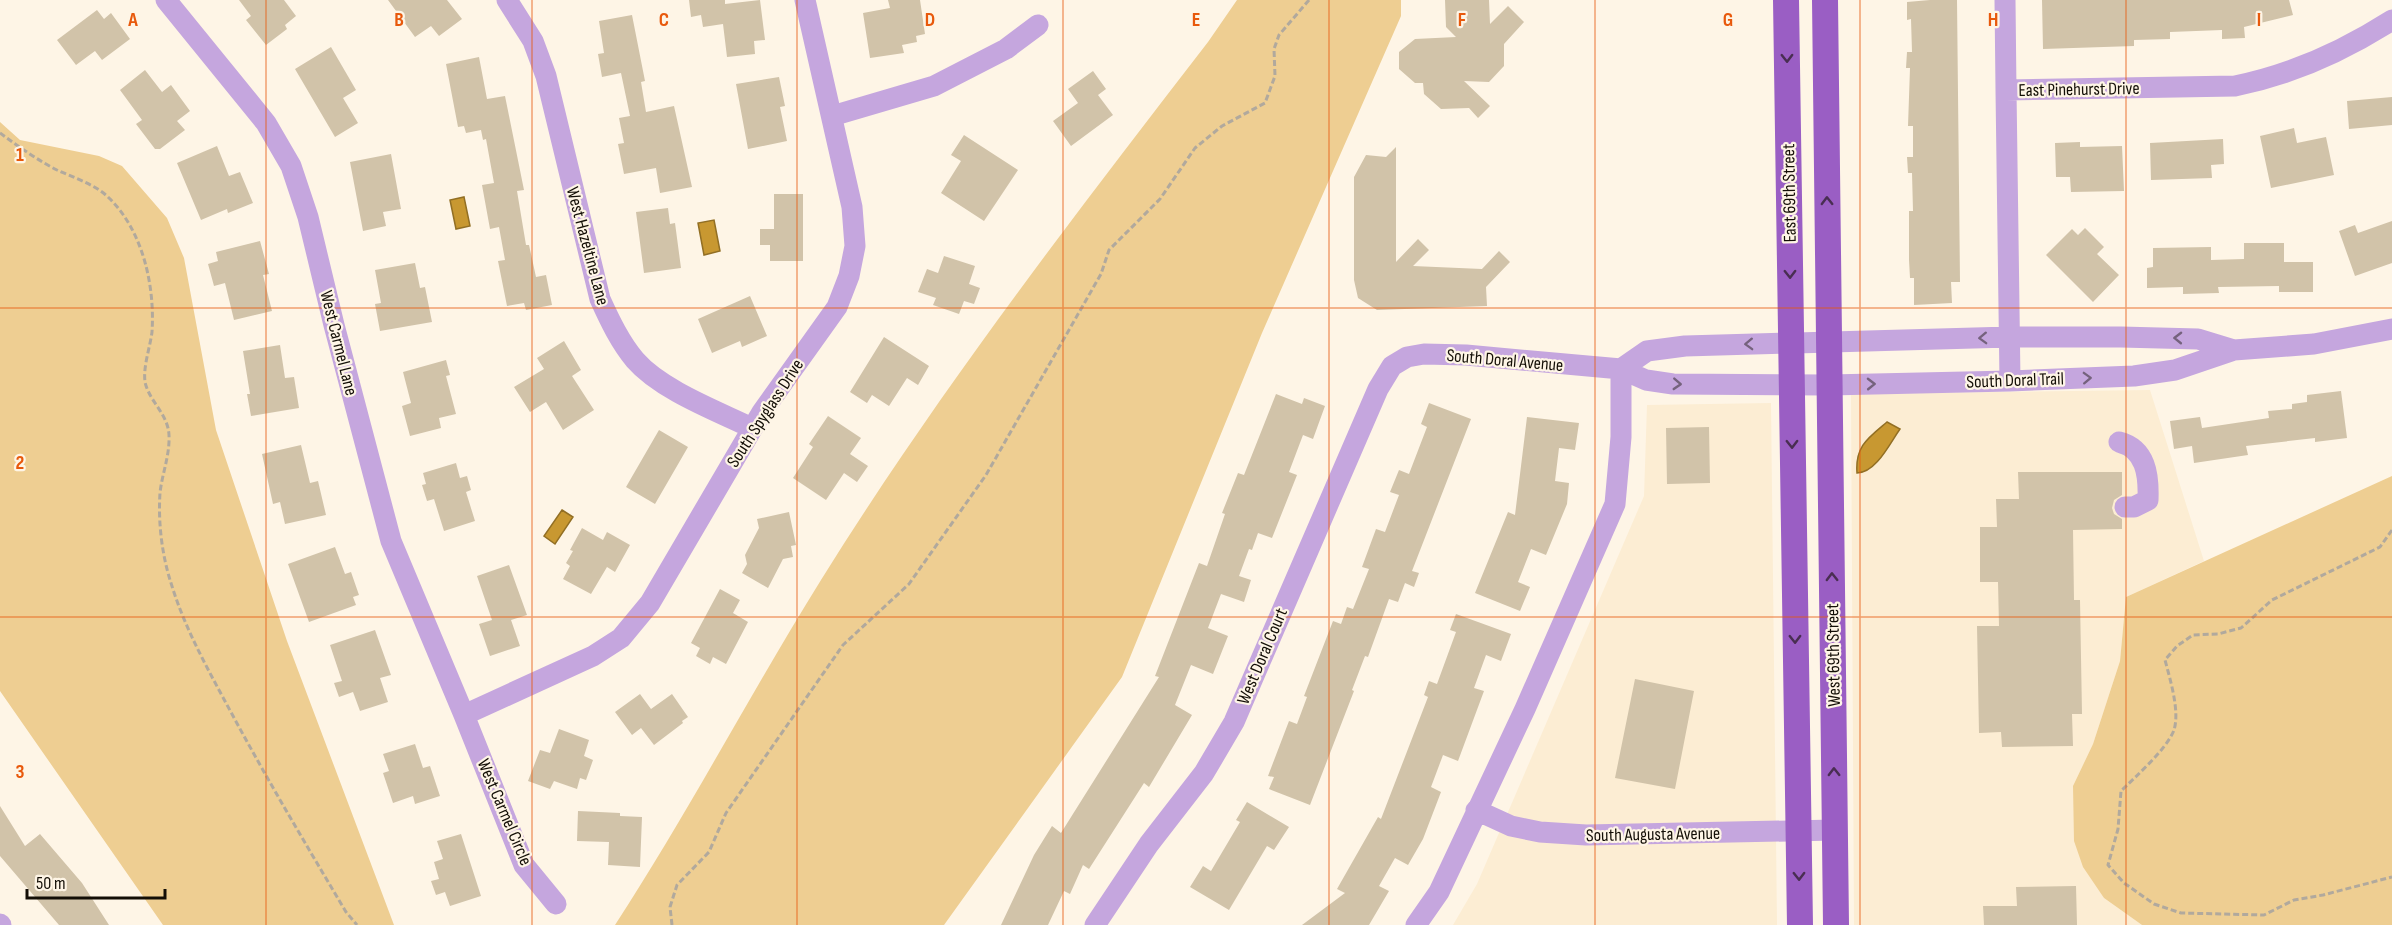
<svg xmlns="http://www.w3.org/2000/svg" width="2392" height="925" font-family="'Sofia Sans Condensed',sans-serif">
  <style>
    .built { fill: #fcedd3 }
    .green { fill: #eece92 }
    .water { fill: #c89831; stroke: #926f24; stroke-width: 1.5 }
    .building { fill: #d1c3a9 }
    .lines { fill: none; stroke-linecap: round; stroke-linejoin: round }
    .path { stroke: #b1a99d; stroke-width: 3; stroke-dasharray: 6 3; stroke-linecap: butt }
    .minor { stroke: #c5a6de; stroke-width: 21 }
    .major { stroke: #9a5ec4; stroke-width: 26 }
    .oneway { stroke: #492e52 }
    .oneway2 { stroke: #75627d }
    .grid { fill: none; stroke: #e8590c; stroke-width: 1.5; stroke-opacity: 0.55 }
    .labels { text-anchor: middle; stroke-width: 4.5; stroke-linejoin: round; paint-order: stroke }
    .street-label { font-size: 18px; fill: #130e06; stroke: #fef5e6 }
    .grid-label { font-size: 20px; text-anchor: middle; font-weight: bold; fill: #e8590c; stroke: #fef5e6; stroke-width: 4.5; stroke-linejoin: round; paint-order: stroke }
  </style>
  <rect width="100%" height="100%" fill="#fef5e6"/>
  <path class="built" d="M2150,390l54,171 -78,36 -6,64 -27,83 -20,42 31,112 38,27h-288l-3,-531z
    M1771,403l6,522h-324l24,-41 167,-388 3,-91z"/>
  <path class="green" d="M1237,0h164v16l-139,317 -140,344 -178,248h-329c73,-112 135,-231 206,-345 117,-188 252,-363 387,-538z
    M0,122l20,18 79,16 23,10 45,52 17,40 32,172 71,211 107,284h-231l-163,-234z
    M2392,476v449h-250l-38,-27 -21,-31 -9,-26 -1,-55 20,-42 27,-83 6,-64z"/>
  <path class="water" d="M464,197l6,29 -14,3 -6,-29z
    M714,220l6,31 -16,4 -6,-32z
    M1887,422l13,7c-10,14 -24,44 -43,44 -2,-27 11,-35 30,-51z
    M562,510l11,7 -18,27 -11,-8z"/>
  <path class="building" d="M239,0h45l12,16 -11,9 2,4 -21,16 -20,-25 5,-4z
    M388,0h59l15,19 -23,17 -8,-10 -16,11z
    M689,0h36v4l35,-4 5,40 -11,1 1,13 -28,3 -4,-33 -20,3 -2,-12 -10,2z
    M888,0h32l5,34 -9,2 1,6 -15,3 2,8 -34,5 -7,-45 27,-5z
    M1445,0h44l1,24 18,-18 16,16 -20,22v22l-15,16 -25,-1 26,25 -12,12 -9,-10 -28,1 -17,-15 -1,-11h-8l-16,-14v-17l16,-13 41,-2 -10,-10z
    M1930,0h27l3,282h-9l1,21 -38,2v-27h-4l-1,-18v-49h4l-1,-38h-4l-1,-16h6v-31h-5l2,-58h-4l1,-16h5l-1,-33 -4,1v-18z
    M2042,0h247l4,15 -49,12 1,11 -23,1v-9l-52,2v7l-36,1v6l-91,3z
    M97,10l7,9 7,-6 19,26 -28,21 -7,-9 -19,14 -19,-25z
    M632,15l13,66 -4,1 5,30 28,-6 18,81 -32,6 -4,-25 -32,6 -6,-30 6,-1 -5,-25 11,-2 -9,-43 -19,4 -4,-23 6,-1 -5,-32z
    M331,47l25,43 -13,8 15,25 -23,14 -40,-68z
    M479,57l8,42 18,-3 19,94 -7,1 9,54h3l7,32 10,-2 6,30 -26,5 -2,-7 -17,3 -9,-45 7,-1 -6,-33 -9,2 -8,-44 12,-2 -8,-44 -3,1 -2,-10 -15,3 -2,-7 -6,1 -12,-63z
    M145,70l17,22 9,-7 19,26 -13,10 8,9 -25,19h-5l-19,-25 6,-4 -22,-30z
    M1093,71l13,18 -8,6 15,20 -42,31 -18,-25 25,-18 -10,-14z
    M779,77l6,29 -5,1 7,34 -39,8 -12,-65z
    M2392,97v28l-43,4 -2,-28z
    M2294,128l3,15 29,-6 8,38 -63,13 -11,-52z
    M964,135l54,35 -34,51 -43,-28 20,-32 -10,-6z
    M2223,139l1,25 -13,1 1,13 -61,2 -1,-37z
    M2080,142v5l42,-1 2,45 -53,1 -1,-15h-14l-1,-34z
    M217,146l12,30 11,-4 13,31 -25,10 -1,-4 -26,11 -24,-57z
    M1396,147v115l22,-23 11,11 -16,16 69,3 17,-18 11,11 -24,25 1,19 -110,4 -19,-12 -4,-18v-103l12,-22 20,2z
    M391,154l10,55 -18,3 3,14 -23,5 -13,-69z
    M774,194h29v67h-33v-16h-10v-16h14z
    M668,208l2,16 5,-1 6,45 -37,5 -8,-61z
    M2392,221v42l-37,13 -16,-45 16,-6 3,8z
    M2085,228l19,19 -7,7 22,21 -26,27 -47,-47 26,-26 6,6z
    M260,241l9,33 -6,1 9,36 -38,9 -9,-37 -11,3 -6,-22 10,-3 -2,-9z
    M2244,243h40v19h29v30h-34v-6l-61,1 1,6 -36,1v-7l-36,1v-20l6,-1v-19l58,-1v13l33,-1z
    M944,256l31,10 -6,18 11,4 -6,16 -10,-3 -5,13 -26,-9 3,-7 -18,-6 9,-23 11,4z
    M415,263l5,25 5,-1 7,35 -52,9 -5,-27 6,-1 -6,-33z
    M750,296l17,40 -25,11 -2,-6 -28,12 -14,-34z
    M884,337l45,29 -11,19 -11,-7 -18,28 -17,-11 -5,8 -17,-11z
    M564,341l17,29 -9,6 22,34 -31,20 -17,-28 -16,10 -16,-25 30,-18 -7,-11z
    M280,345l5,33 9,-1 5,31 -48,8 -4,-22h3l-7,-43z
    M446,360l4,15 -4,1 10,38 -17,4 2,10 -31,8 -8,-30 9,-3 -8,-31z
    M2341,391l6,47 -32,4v-4l-69,8 2,9 -54,8 -2,-17 -18,3 -4,-28 30,-4 2,11 67,-10 -1,-7 24,-2v-5l15,-2v-7z
    M1276,394l26,10 2,-6 21,8 -12,33 -10,-4 -14,37 8,3 -25,63 -14,-5 -6,17 -3,-1 -10,27 12,4 -7,22 -23,-8 -13,34 20,8 -15,38 -22,-9 -16,40 17,10 -43,72 -5,-4 -55,86 -6,-4 -13,29 -6,-3 -16,34h-47l33,-70 18,-29 9,7 98,-156 -4,-1 44,-113 8,3 18,-52 -3,-1 16,-40 6,2z
    M1429,403l42,16 -59,152 7,2 -5,14 -9,-4 -7,19 -9,-3 -21,58 -3,-1 -13,34 2,1 -44,114 -41,-16 5,-12 -6,-1 21,-55 8,3 10,-27 -3,-1 29,-75 8,3 6,-17 6,2 16,-40 -7,-2 14,-38 9,3 14,-37 -9,-3 9,-22 10,4 18,-47 -6,-3z
    M828,416l33,22 -11,16 18,12 -11,16 -13,-9 -18,27 -33,-22 20,-31 -4,-3z
    M1527,417l52,6 -4,27 -16,-2 -4,33 14,2 -2,21 -21,51 -15,-6 -13,33 12,5 -10,24 -45,-18 33,-81 7,3z
    M1709,427l1,56 -43,1 -1,-56z
    M659,430l29,17 -33,57 -29,-17z
    M301,445l9,38 8,-2 8,34 -41,9 -5,-22 -7,2 -11,-50z
    M456,463l4,15 7,-2 4,14 -5,2 9,29 -31,10 -10,-32 -7,2 -5,-16 4,-1 -3,-11z
    M2018,472h104v23l-8,5 -2,8 2,6 8,5v10l-49,1 1,70h6l2,114h-10l1,32 -71,1 -1,-15 -22,1 -2,-107h22l-1,-44h-18v-55h17l-1,-28h23z
    M789,512l7,33 -5,1 2,11 -10,2 -15,29 -26,-15 5,-9 -2,-9 14,-27 -2,-9z
    M582,528l21,12 4,-8 23,13 -15,27 -8,-5 -16,27 -28,-15 7,-13 -4,-3 7,-12 -3,-1z
    M335,547l10,27 6,-2 8,23 -6,2 3,8 -47,17 -21,-58z
    M509,565l18,50 -16,5 9,26 -30,10 -11,-32 13,-4 -15,-44z
    M720,589l20,11 -7,13 15,9 -22,42 -13,-7 -3,7 -14,-8 4,-8 -9,-5z
    M1456,614l55,20 -10,27 -15,-6 -12,33 10,3 -26,70 -15,-6 -12,32 10,5 -18,47 -15,26 -13,-7 -16,28 10,5 -20,34h-67l43,-32 -8,-4 41,-72 3,2 47,-122 -4,-2 5,-14 8,3 19,-52 -6,-2z
    M375,630l16,45 -11,3 8,24 -28,9 -7,-19 -14,5 -5,-14 8,-2 -12,-36z
    M1635,679l59,12 -19,98 -60,-11z
    M640,694l11,15 21,-15 16,23 -6,4 1,2 -29,22 -13,-17 -9,7 -17,-23z
    M559,729l30,11 -5,16 9,4 -7,20 -6,-2 -3,11 -23,-8 -4,8 -22,-8 12,-31 10,3z
    M415,744l8,24 7,-2 10,30 -25,8 -2,-8 -20,7 -10,-30 6,-2 -6,-17z
    M1247,802l42,25 -15,23 -7,-4 -38,64 -39,-23 13,-21 8,5 29,-49 -4,-2z
    M0,806l25,40 15,-12 42,49 27,42h-50l-59,-69z
    M578,811l42,2v3l22,1 -2,50 -32,-2 1,-23 -32,-1z
    M461,834l20,62 -31,10 -5,-14 -9,3 -5,-14 8,-2 -5,-17 9,-3 -6,-18z
    M2076,886l1,39h-93l-1,-19h34l-1,-19z"/>
  <g class="lines">
    <path class="path" d="M0,133c18,13 37,27 57,37 17,8 38,14 52,28 34,33 46,88 43,134 -2,16 -9,34 -7,50 4,19 23,32 24,53 1,20 -7,39 -9,58 -2,30 2,62 11,90 13,43 34,81 55,120 38,71 79,140 120,209l11,13
      M2392,530l-12,17 -108,53 -31,28 -23,6 -25,1 -16,11 -12,14c5,19 15,51 9,70 -7,19 -39,47 -53,61l-3,38 -10,36 16,18 30,21 27,9 83,2 30,-15 29,-5 69,-18
      M672,925l-2,-18 7,-22 32,-33 17,-39 117,-168 66,-61 77,-109 115,-201 8,-24 51,-51 35,-51 27,-22 43,-23 10,-27 -1,-27 5,-14 30,-35"/>
    <path class="minor" d="M166,0l100,123 25,43 17,51 26,108 57,216 73,174 60,150 32,39
      M507,0l26,41 13,35 54,223c10,22 20,43 35,61 26,30 82,51 117,68
      M2005,0l1,90
      M832,116l102,-30 72,-37 32,-24
      M1621,369l26,-18 38,-5 325,-9h111l77,2 36,11
      M2010,381l-4,-291 229,-4c55,-11 110,-36 157,-66
      M2119,442c27,7 30,33 29,58l-14,7h-9
      M464,715l129,-59 28,-18 29,-35 112,-191 75,-105 12,-31 6,-30 -3,-39 -47,-207
      M1476,810l35,16 29,6 46,3 249,-5
      M0,924l1,1
      M1095,925l54,-81 55,-71 30,-51 144,-333 14,-23 15,-9 17,-3 42,1 155,14 25,11 27,4 156,1 181,-4 124,-5 41,-6 59,-20 80,-6 78,-15
      M1416,925l23,-33 86,-183 90,-205 6,-67v-68"/>
    <path class="major" d="M1786,0l14,925
      M1825,0l11,925"/>
  </g>
  <defs><path id="oneway-chevron" d="M-2-3.5L2.5 0L-2 3.5" fill="none" stroke-width="1.6" stroke-linecap="round" stroke-linejoin="round" transform="scale(1.5)"/></defs>
  <g class="oneway">
    <use href="#oneway-chevron" transform="translate(1787 58) rotate(89)"/>
    <use href="#oneway-chevron" transform="translate(1827 201) rotate(-91)"/>
    <use href="#oneway-chevron" transform="translate(1790 274) rotate(89)"/>
    <use href="#oneway-chevron" transform="translate(1792 444) rotate(89)"/>
    <use href="#oneway-chevron" transform="translate(1832 577) rotate(-91)"/>
    <use href="#oneway-chevron" transform="translate(1795 639) rotate(89)"/>
    <use href="#oneway-chevron" transform="translate(1834 772) rotate(-91)"/>
    <use href="#oneway-chevron" transform="translate(1799 876) rotate(89)"/>
  </g>
  <g class="oneway2">
    <use href="#oneway-chevron" transform="translate(1983 338) rotate(178)"/>
    <use href="#oneway-chevron" transform="translate(2178 338) rotate(-179)"/>
    <use href="#oneway-chevron" transform="translate(1749 344) rotate(178)"/>
    <use href="#oneway-chevron" transform="translate(2087 378) rotate(-2)"/>
    <use href="#oneway-chevron" transform="translate(1677 384) rotate(3)"/>
    <use href="#oneway-chevron" transform="translate(1871 384) rotate(-1)"/>
  </g>
  <path class="grid" d="M266,0v925M532,0v925M797,0v925M1063,0v925M1329,0v925M1595,0v925M1860,0v925M2126,0v925M0,308h2392M0,617h2392"/>
  <g class="labels">
    <g class="street-label">
      <text transform="translate(2079 89) rotate(-1)" y="6">East Pinehurst Drive</text>
      <text transform="translate(1789 193) rotate(-91)" y="6">East 69th Street</text>
      <text transform="translate(588 246) rotate(75)" y="6">West Hazeltine Lane</text>
      <text transform="translate(339 343) rotate(76)" y="6">West Carmel Lane</text>
      <text transform="translate(1505 360) rotate(5)" y="6">South Doral Avenue</text>
      <text transform="translate(2015 380) rotate(-2)" y="6">South Doral Trail</text>
      <text transform="translate(765 413) rotate(-57)" y="6">South Spyglass Drive</text>
      <text transform="translate(1833 655) rotate(-91)" y="6">West 69th Street</text>
      <text transform="translate(1262 656) rotate(-67)" y="6">West Doral Court</text>
      <text transform="translate(505 812) rotate(67)" y="6">West Carmel Circle</text>
      <text transform="translate(1653 834) rotate(-1)" y="6">South Augusta Avenue</text>
    </g>
  </g>
  <g class="grid-label">
    <text x="133" y="26">A</text>
    <text x="399" y="26">B</text>
    <text x="664" y="26">C</text>
    <text x="930" y="26">D</text>
    <text x="1196" y="26">E</text>
    <text x="1462" y="26">F</text>
    <text x="1728" y="26">G</text>
    <text x="1993" y="26">H</text>
    <text x="2259" y="26">I</text>
    <text x="20" y="161">1</text>
    <text x="20" y="469">2</text>
    <text x="20" y="778">3</text>
  </g>
  <path d="M27 889v9h138v-9" fill="none" stroke="#130e06" stroke-width="3"/>
  <text x="36" y="889" font-size="18" fill="#130e06" stroke="#fef5e6" stroke-width="4.5" paint-order="stroke">50 m</text>
</svg>
